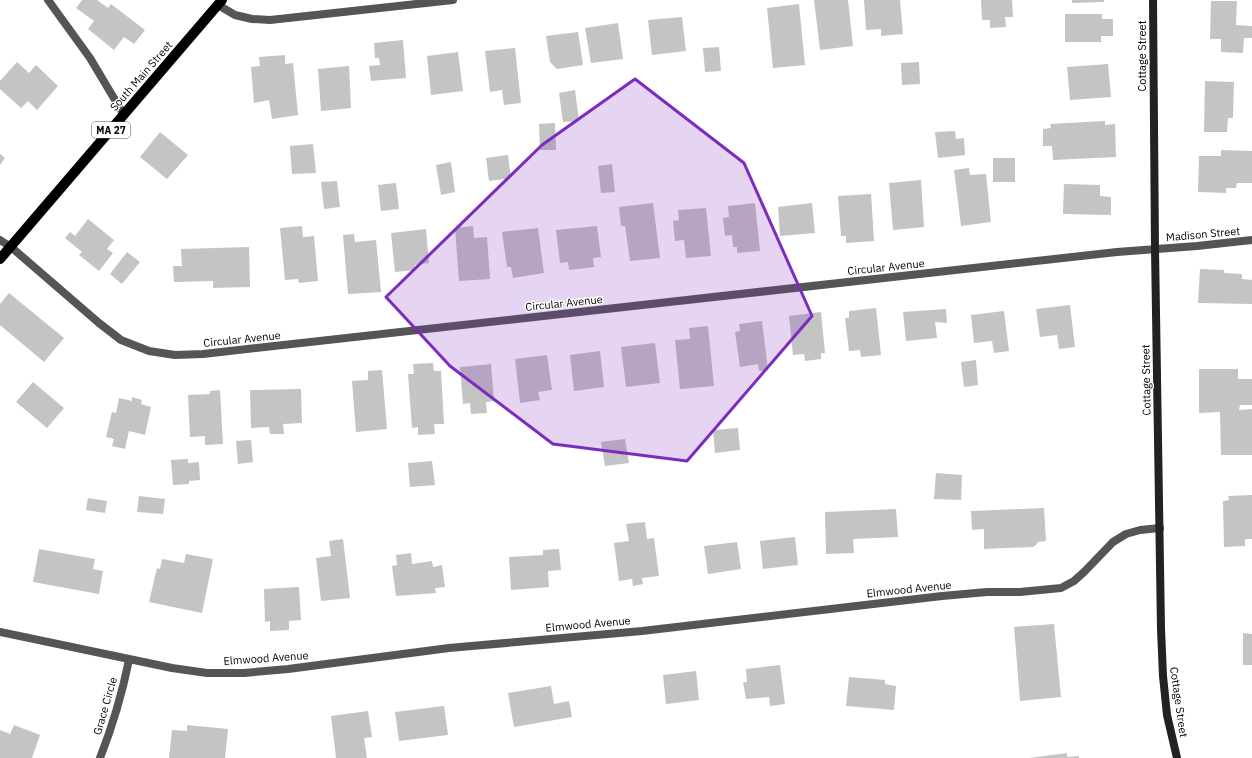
<svg xmlns="http://www.w3.org/2000/svg" width="1252" height="758" font-family="'IBM Plex Sans',sans-serif">
  <style>
    .building { fill: #c4c4c4 }
    .lines { fill: none; stroke-linecap: round; stroke-linejoin: round }
    .lane { stroke: #555; stroke-width: 8 }
    .street { stroke: #555; stroke-width: 8 }
    .secondary { stroke: #222; stroke-width: 8 }
    .primary { stroke: #000; stroke-width: 10 }
    .marked { fill: #7b2cbf; fill-opacity: 0.2; stroke: #7b2cbf; stroke-width: 3; stroke-linejoin: round }
    .labels { text-anchor: middle; stroke-width: 3; stroke-linejoin: round; paint-order: stroke }
    .shield { fill: #fff; stroke: #4c4c4c; stroke-width: 1 }
    .shield-label { font-size: 10px; font-weight: bold; fill: #000 }
    .street-label { font-size: 11px; fill: #000; stroke: #fff }
  </style>
  <rect width="100%" height="100%" fill="#fff"/>
  <path class="building" d="M82,0h15l11,8 3,-4 34,26 -11,14 -10,-7 -10,13 -26,-21 6,-8 -18,-13z
    M814,0h34l5,46 -33,4z
    M864,0h36l3,34 -22,2v-7l-15,1z
    M981,0h31l1,17h-8l1,10 -16,1v-8h-8z
    M1072,0h32v2l-32,1z
    M1211,1h26l-1,24 16,1v12h-8l-1,15 -22,-1v-13h-11z
    M799,4l6,61 -32,3 -6,-60z
    M1065,14h37v5h11v17h-12v6h-36z
    M682,17l4,34 -34,4 -4,-35z
    M618,23l5,36 -32,4 -6,-35z
    M578,32l5,33 -26,4 -7,-7 -4,-26z
    M403,40l3,38 -35,3 -2,-15 11,-1 -1,-7h-4l-1,-15z
    M719,47l2,24 -16,1 -2,-24z
    M515,48l6,55 -17,2 -2,-15 -12,2 -5,-41z
    M458,52l5,39 -32,4 -4,-39z
    M285,55v9l8,-1 5,52 -26,4 -3,-19 -15,3 -3,-36 9,-1 -1,-9z
    M17,62l12,11 7,-8 22,21 -21,24 -9,-9 -7,7 -21,-19v-8z
    M919,62l1,22 -18,1 -1,-22z
    M1108,64l3,33 -41,3 -3,-33z
    M349,66l2,42 -30,3 -3,-42z
    M1205,81l29,1 -1,36h-5l-1,14h-23z
    M575,90l4,31 -16,1 -4,-29z
    M1105,121v4l10,-1 1,33 -63,3 -1,-14h-9v-17l8,-1 -1,-4z
    M555,123l1,27h-16l-1,-26z
    M955,131l1,8 8,-1 1,17 -27,3 -3,-26z
    M160,132l28,23 -21,24 -27,-22z
    M313,144l3,29 -24,1 -2,-28z
    M1221,150l31,1v32h-15l-1,5h-10v5l-28,-1 1,-36h22z
    M0,154l5,4 -5,7z
    M508,155l3,23 -22,3 -3,-23z
    M993,158h22v24h-22z
    M451,162l4,30 -14,3 -5,-30z
    M612,164l3,28 -14,1 -3,-27z
    M969,168l1,7 16,-1 5,48 -30,4 -7,-56z
    M921,180l3,47 -31,3 -4,-47z
    M337,181l3,26 -16,2 -3,-27z
    M396,183l3,26 -18,2 -3,-26z
    M1064,184l36,1v11l11,1v18l-48,-1z
    M871,194l3,47 -28,2v-7h-5l-3,-40z
    M653,203l7,55 -30,3 -5,-35h-4l-2,-19z
    M755,203l5,48 -23,2v-6h-4l-1,-12 -7,1 -2,-18 6,-1 -1,-11z
    M812,203l3,30 -35,3 -2,-29z
    M706,208l5,48 -25,2 -2,-18 -9,1 -2,-20 6,-1 -1,-10z
    M88,219l26,21 -7,9 6,4 -14,18 -20,-16 3,-3 -17,-14 5,-6 5,4z
    M302,226l1,11 11,-1 4,45 -19,2 -1,-4 -13,1 -5,-52z
    M473,226l1,12 13,-1 3,42 -31,2 -4,-53z
    M597,226l4,31 -8,1 1,9 -25,3 -1,-8 -8,1 -4,-33z
    M538,228l6,45 -31,5 -2,-11h-4l-5,-35z
    M426,229l3,34 -14,2v5l-20,2 -4,-39z
    M354,234l1,8 21,-2 5,52 -33,2 -5,-59z
    M249,247l1,40 -37,1v-7l-39,1 -1,-16h9l-1,-17z
    M127,252l13,10 -18,22 -12,-10z
    M1200,269l24,1v3l18,1v5l10,1v24l-54,-1z
    M9,293l55,45 -20,24 -44,-37v-21z
    M1070,305l5,42 -16,2 -2,-14 -17,2 -4,-28z
    M876,308l5,47 -20,2 -1,-7 -11,1 -4,-33h4v-7z
    M946,309l1,14 -12,-1 2,16 -31,3 -3,-29z
    M1004,311l5,40 -15,2 -2,-12 -18,2 -3,-28z
    M821,312l4,41h-4v6l-16,2 -1,-7 -11,1 -4,-39z
    M762,321l6,49 -9,1 -1,-7 -18,3 -5,-35 5,-1 -1,-7z
    M708,326l6,60 -34,3 -5,-49 15,-1 -1,-11z
    M655,343l5,40 -34,4 -5,-40z
    M600,351l4,36 -30,4 -4,-36z
    M547,355l5,35 -14,2 2,8 -20,3 -5,-44z
    M976,360l2,25 -14,2 -3,-25z
    M433,363l1,8h7l3,53h-10l1,10 -17,1v-8l-6,1 -4,-54h6l-1,-10z
    M491,364l3,37 -8,1 1,11 -16,1 -1,-11 -7,1 -3,-37z
    M1199,369h39v10h14v26h-12l-1,5 13,-1v46h-31l-1,-43 -21,1z
    M382,370l5,59 -31,3 -4,-51 16,-1v-9z
    M33,382l31,26 -17,20 -31,-26z
    M301,389l1,34 -19,1 1,10h-14l-1,-7 -18,1 -1,-38z
    M220,390l3,54 -18,1v-9l-15,1 -2,-42 22,-1v-3z
    M132,397l10,3 -1,4 10,3 -6,28 -16,-4 -4,18 -13,-3 2,-7 -8,-2 6,-25 4,1 3,-15 13,3z
    M738,428l2,22 -25,3 -2,-23z
    M625,439l4,24 -24,3 -4,-24z
    M251,440l2,22 -15,2 -2,-23z
    M188,459v4l11,-1 1,18 -11,1v3l-16,1 -2,-25z
    M432,461l3,24 -25,2 -2,-24z
    M936,473l26,2 -1,25 -27,-1z
    M1252,495v44h-7v7l-21,1 -1,-46 6,-1 -1,-4z
    M139,496l26,3 -2,15 -26,-2z
    M88,498l19,3 -2,12 -19,-3z
    M1044,508l2,33 -8,1 -2,3 -3,2 -49,2v-20l-12,1 -1,-19z
    M896,509l2,28 -45,2 1,14 -28,1 -1,-42z
    M645,522l2,17 7,-1 5,38 -17,2 1,6 -10,2 -1,-7 -13,2 -5,-38 15,-2 -3,-17z
    M795,537l3,28 -35,4 -3,-28z
    M343,539l7,59 -29,3 -5,-43 15,-2 -2,-15z
    M737,542l4,27 -33,5 -4,-28z
    M39,549l56,10 -2,10 10,2 -4,23 -66,-12z
    M559,549l2,21 -13,1 1,16 -38,3 -2,-33 34,-2v-5z
    M411,553l1,11 20,-3 1,6 9,-2 3,22 -10,1 1,5 -40,3 -4,-30 5,-1 -1,-10z
    M186,554l27,5 -11,54 -53,-11 8,-34 3,1 2,-10 22,4z
    M299,587l2,33 -12,1v9l-19,1v-10l-5,1 -1,-33z
    M1054,624l7,73 -41,4 -6,-74z
    M1243,633l9,1v31h-9z
    M780,665l5,39 -15,2 -1,-9 -23,2 -3,-17h4l-1,-13z
    M696,671l3,29 -33,4 -3,-29z
    M849,677l36,3v4l11,2 -2,24 -48,-4z
    M551,686l3,18 15,-3 3,16 -58,10 -6,-34z
    M444,706l4,29 -49,6 -4,-29z
    M368,711l4,26 -8,1 3,20h-31l-5,-42z
    M14,725l26,10 -8,23h-32v-28l10,4z
    M187,725l41,4 -3,29h-56l3,-28 15,1z
    M1067,753v4l12,-1v2h-50z"/>
  <g class="lines">
    <path class="lane" d="M48,0l42,58 34,57"/>
    <path class="street" d="M218,5l17,10 17,4 18,1 183,-20
      M0,240l11,7 88,76 22,17 28,11 26,4 28,-1 914,-102 80,-6 55,-6
      M0,632l172,36 35,5h37l44,-4 161,-21 193,-17 300,-35 45,-4h33l41,-4 13,-7 10,-9 29,-30 13,-8 14,-4 20,-2
      M100,758c13,-33 22,-64 29,-98"/>
    <path class="secondary" d="M1153,0l2,249 6,380 2,47 4,39 10,43"/>
    <path class="primary" d="M0,259l222,-259"/>
  </g>
  <path class="marked" d="M635,79l109,84 68,153 -125,145 -134,-17 -103,-78 -64,-69 156,-152z"/>
  <g class="labels">
    <rect class="shield" x="92" y="122" width="38" height="16" rx="3"/>
    <g class="shield-label">
      <text x="111" y="134">MA 27</text>
    </g>
    <g class="street-label">
      <text transform="translate(1142 56) rotate(-90)" y="4">Cottage Street</text>
      <text transform="translate(141 76) rotate(-49)" y="4">South Main Street</text>
      <text transform="translate(1203 234) rotate(-5)" y="4">Madison Street</text>
      <text transform="translate(886 267) rotate(-6)" y="4">Circular Avenue</text>
      <text transform="translate(564 303) rotate(-6)" y="4">Circular Avenue</text>
      <text transform="translate(242 339) rotate(-6)" y="4">Circular Avenue</text>
      <text transform="translate(1146 380) rotate(-91)" y="4">Cottage Street</text>
      <text transform="translate(909 589) rotate(-6)" y="4">Elmwood Avenue</text>
      <text transform="translate(588 624) rotate(-5)" y="4">Elmwood Avenue</text>
      <text transform="translate(266 658) rotate(-4)" y="4">Elmwood Avenue</text>
      <text transform="translate(1179 702) rotate(82)" y="4">Cottage Street</text>
      <text transform="translate(105 706) rotate(-74)" y="4">Grace Circle</text>
    </g>
  </g>
</svg>
